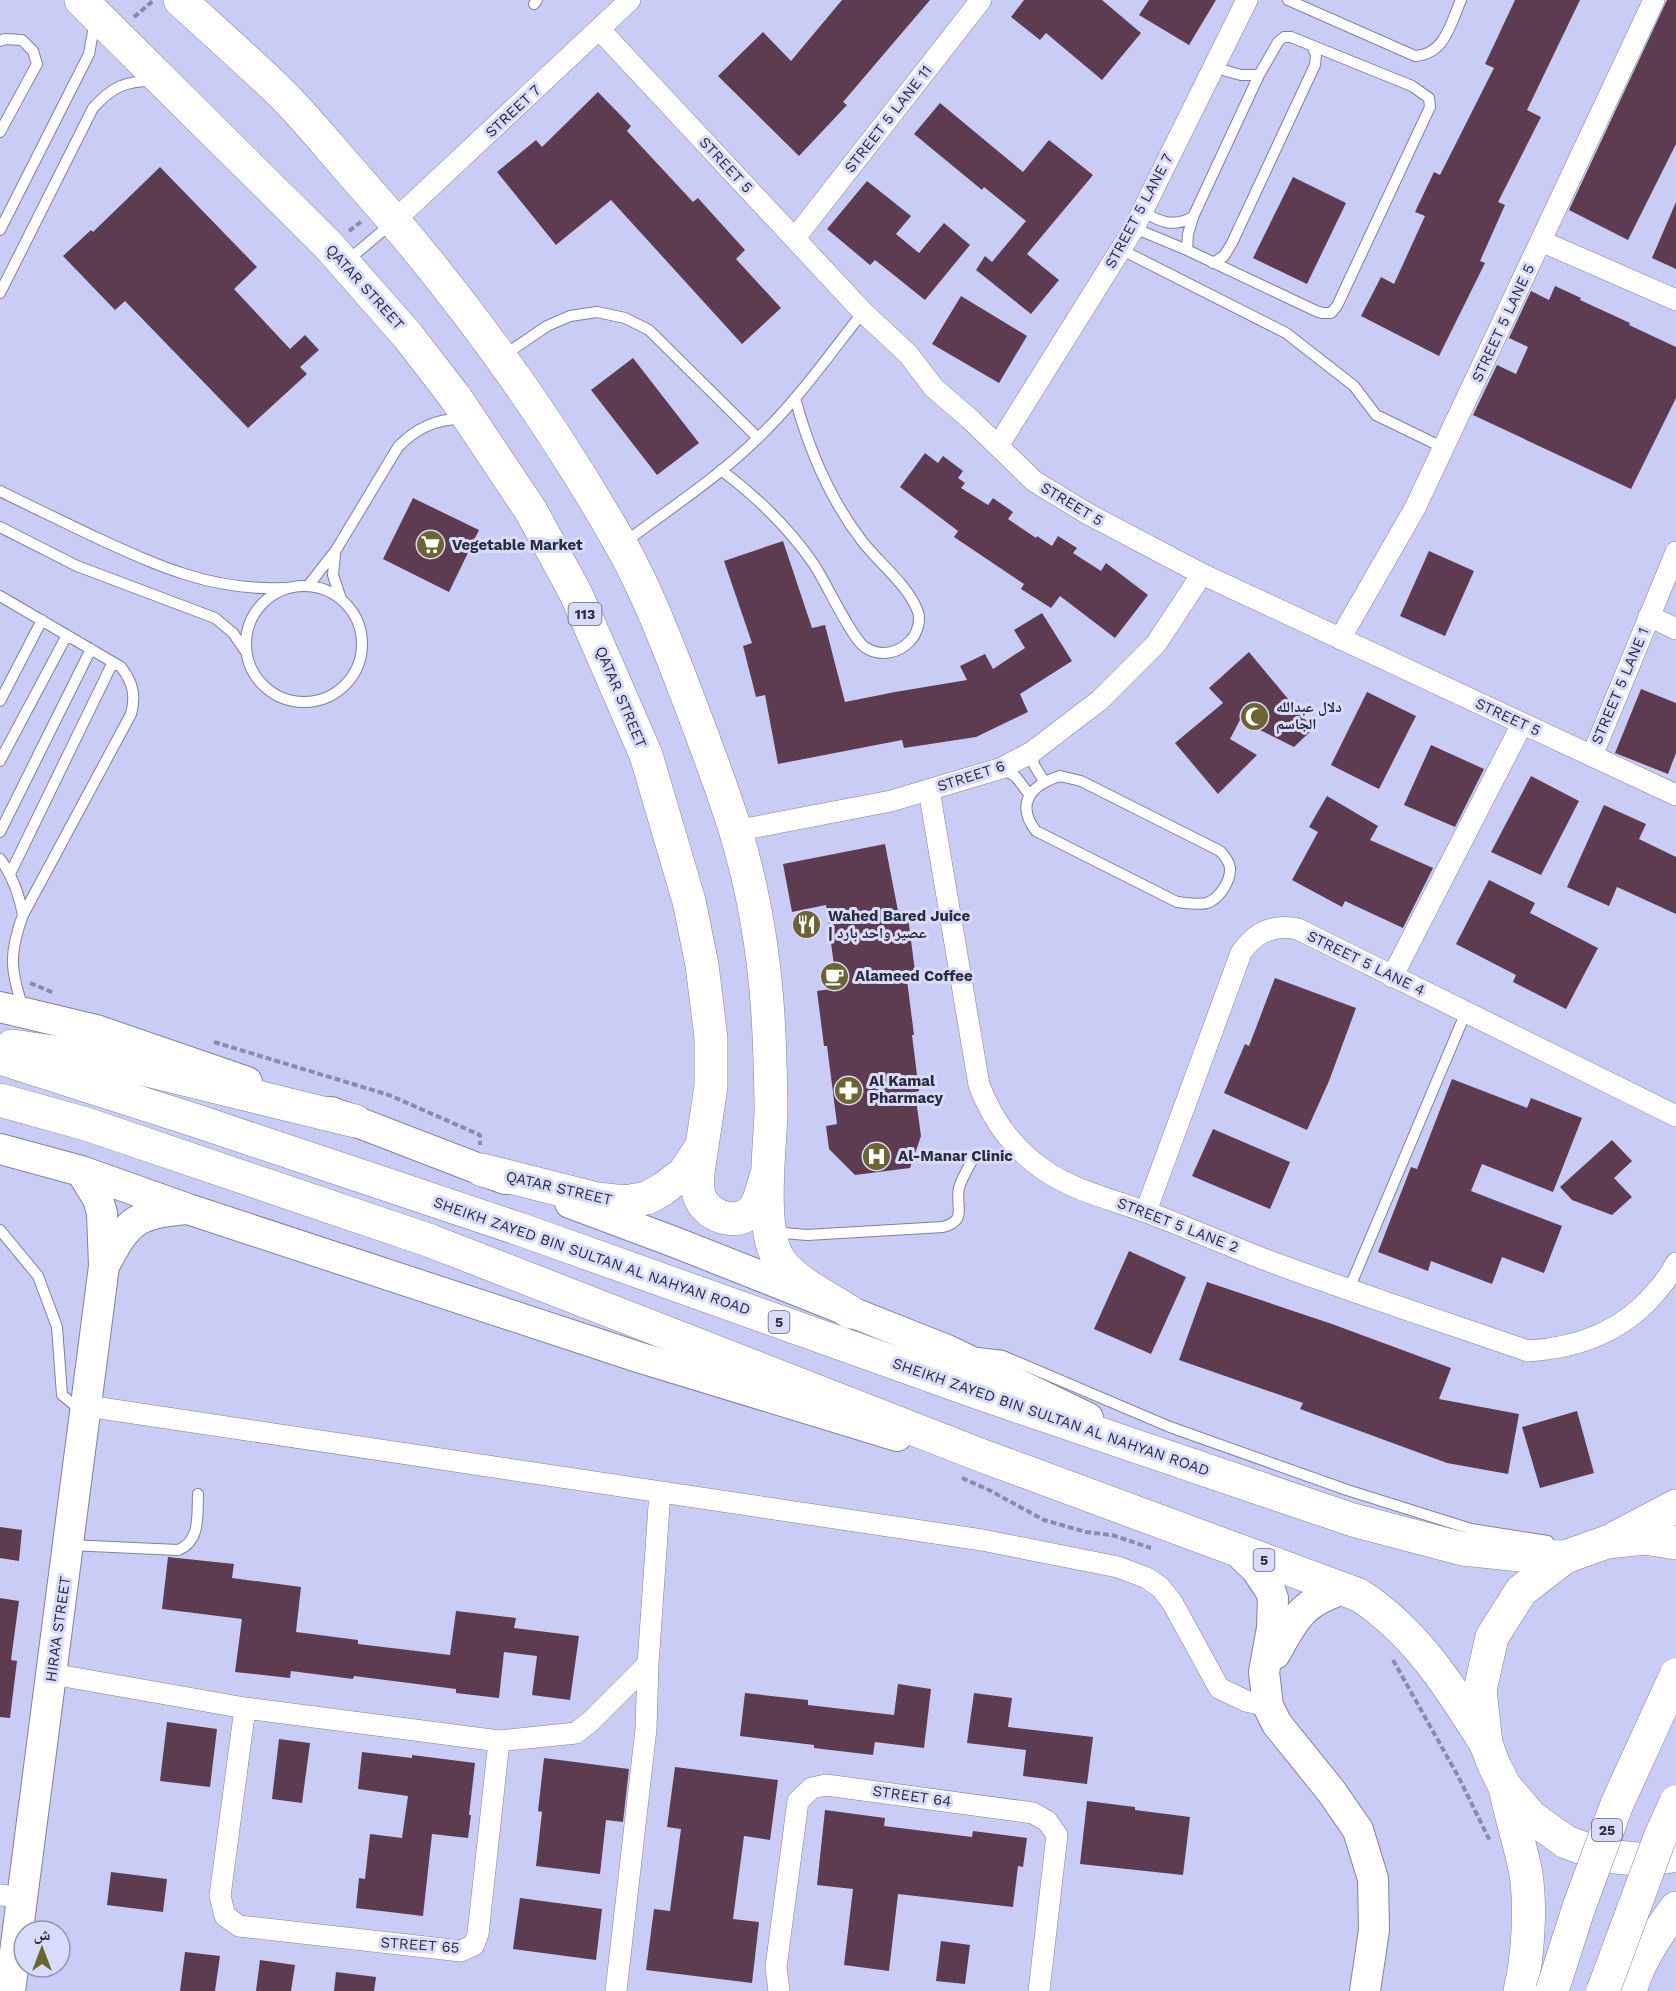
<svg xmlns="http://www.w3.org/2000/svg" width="1676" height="1991" font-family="'Work Sans','Noto Naskh Arabic',sans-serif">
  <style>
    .building { fill: #5d3c51 }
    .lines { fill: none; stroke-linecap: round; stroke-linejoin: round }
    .lane-casing { stroke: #7e81a6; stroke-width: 12 }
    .street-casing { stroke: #7e81a6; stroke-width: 22 }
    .secondary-casing { stroke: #7e81a6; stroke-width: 32 }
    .primary-casing { stroke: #7e81a6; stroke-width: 34 }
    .highway-casing { stroke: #7e81a6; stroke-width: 34 }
    .path { stroke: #888ba9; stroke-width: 4; stroke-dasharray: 6 3; stroke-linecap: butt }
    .lane { stroke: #fff; stroke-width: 10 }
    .street { stroke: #fff; stroke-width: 21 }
    .secondary { stroke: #fff; stroke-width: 30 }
    .primary { stroke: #fff; stroke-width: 33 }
    .highway { stroke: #fff; stroke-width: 33 }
    .primary-bridge-casing { stroke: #7e81a6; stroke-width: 34; stroke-linecap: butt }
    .primary-bridge { stroke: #fff; stroke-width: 33 }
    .labels { text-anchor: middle; stroke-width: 6; stroke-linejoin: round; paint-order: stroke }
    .shield { fill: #d8dbfc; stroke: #5e6075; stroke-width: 1.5 }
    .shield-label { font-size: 14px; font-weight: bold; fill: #2a2c3b }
    .street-label { font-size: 15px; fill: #2a2c3b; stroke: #d8dbfc }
    .poi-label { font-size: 15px; font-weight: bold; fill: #2a2c3b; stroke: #d8dbfc; text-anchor: start }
  </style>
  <rect width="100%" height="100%" fill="#c9cdf5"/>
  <path class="building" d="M842,0h88l-87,102 4,3 -48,51 -81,-80 45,-44 28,29z
    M1024,0h78l39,33 -39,47 -56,-47 -6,7 -29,-23z
    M1149,0h67l-27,45 -50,-30z
    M1515,0h65l-53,110 14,7 -43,85 7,3 -25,56 5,2 -46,93 -78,-40 20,-39 13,7 31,-68 -10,-4 19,-40 6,3 54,-107 -9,-4z
    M1667,0h9v144l-48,96 -59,-30z
    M598,92l33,34 -4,5 66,71 5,-4 47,52 -9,9 45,49 -39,36 -131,-144 -55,45 -59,-73 39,-32 6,7z
    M940,103l83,69 26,-32 44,35 -66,79 32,26 -28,34 -55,-44 9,-14 7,6 34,-41 -42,-34 -2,3 -68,-56z
    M160,167l97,100 -23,22 56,60 15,-14 14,15 -19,17 7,7 -59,54 -123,-127 -10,9 -52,-54 28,-26 2,2z
    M1293,177l53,26 -39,81 -54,-26z
    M867,181l44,35 -15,18 23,19 25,-30 26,22 -45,55 -50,-40 -5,5 -43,-36z
    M1676,202v67l-24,-11z
    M1555,286l26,12 -1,2 50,23 -1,2 47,22v51l-45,91 -158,-74 24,-50 19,9 12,-27 -19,-9 22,-47 18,9z
    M961,296l66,40 -28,47 -67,-39z
    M633,358l66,85 -42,32 -66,-85z
    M925,453l13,10 5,-7 20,15 -5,7 7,5 -4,5 27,17 5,-7 20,14 -5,7 28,19 1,-2 15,10 6,-10 19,12 -4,5 28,18 5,-8 42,32 -33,43 -55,-42 -9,12 -30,-19 3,-5 -70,-47 4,-6 -58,-44z
    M413,498l66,32 -30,62 -66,-33z
    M783,541l29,87 13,-3 20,77 50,-10 72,-12 -7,-14 25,-12 8,15 32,-21 -11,-18 28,-17 30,48 -52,33 8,18 -52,25 -72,11 -2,-8 -124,24 -13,-69 -9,2 -13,-51 9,-3 -28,-82z
    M1429,551l45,20 -29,65 -45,-20z
    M1249,652l64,77 -19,18 -54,-27 -10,19 27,16 -39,39 -43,-51 48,-40 -14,-15z
    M1641,689l35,14v50l-8,21 -53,-21z
    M1367,692l49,24 -37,73 -48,-24z
    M1431,745l53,24 -29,58 -51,-22z
    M1531,776l48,25 -38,74 -50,-23z
    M1327,796l51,30 -8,14 63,28 -30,60 -58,-27 -3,6 -50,-27 26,-48 -9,-5z
    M1604,805l42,19 -7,15 37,18v57l-59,-27 -8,19 -42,-19z
    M885,844l13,67 9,-1 8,61 -9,1 8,63h-2l7,56 -4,1 6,44 -11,32 -55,7 -26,-26 -3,-23 11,-2 -10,-78h-3l-7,-55 20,-3 -11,-83 -34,7 -9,-48z
    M1489,880l46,23 -5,10 68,35 -32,61 -53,-27 3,-7 -60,-31z
    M1275,978l81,30 -27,73 -22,49 -83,-37 21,-49 4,2z
    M1452,1079l75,29 4,-10 51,20 -29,74 -71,-28 -11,27 91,35 -18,47 -42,-16 -10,27 -61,-23 -3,10 -50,-19 33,-85 6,2z
    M1213,1129l77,33 -20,47 -78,-33z
    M1612,1140l20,21 -18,17 18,19 -20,18 -40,-15 -12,-13z
    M1129,1251l57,26 -35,77 -57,-25z
    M1207,1282l125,42 119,44 -12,31 80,15 -11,60 -61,-11 -147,-54 3,-6 -124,-43z
    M1577,1411l17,62 -54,15 -18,-61z
    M0,1527l22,3 -3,31 -19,-3z
    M168,1557l66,7 -2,14 69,9 -5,45 62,8v4l92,11 6,-44 60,7 -2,10 65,8 -9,64 -38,-5 5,-39 -33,-4 -5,46 -43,-5v-4l-102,-13 -1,3 -62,-8 -1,7 -55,-6 7,-53 -80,-10z
    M0,1598l19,3 -8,59 6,1 -7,57 -10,-1z
    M898,1684l33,5 -7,59 -49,-6 -2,13 -59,-7v-3l-74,-9 5,-43 63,7v5l86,10z
    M974,1693l38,5 -4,29 85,10 -6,47 -64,-8 3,-26 -59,-7z
    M167,1722l50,7 -7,58 -50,-6z
    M279,1739l31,4 -8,60 -30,-4z
    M362,1752l50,6v-3l63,8 -6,52h2l-3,23 -36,-4 -9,82 -67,-8 3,-30 6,1 5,-45 32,4 6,-42 -50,-7z
    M544,1758l85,11 -6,53 -17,-2 -6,54 -64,-8 6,-54 -4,-1z
    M675,1767l103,13 -8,60 -26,-4 -11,83 26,3 -7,61 -106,-13 8,-61 16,2 11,-82 -14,-2z
    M1087,1801l48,6v3l55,7 -7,58 -103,-11z
    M825,1810l60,8 -1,8 88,11 1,-6 54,7 -4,29 -5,-1 -5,41 -115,-13 -9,77 -45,-6 9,-76 -36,-4z
    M111,1872l56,7 -4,33 -56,-7z
    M520,1898l82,11 -6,51 -83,-11z
    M941,1941l29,4 -5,39 -29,-3z
    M185,1952l35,4 -5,35h-35z
    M260,1960l35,5 -4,26h-35z
    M336,1972l40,5 -2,14h-40z"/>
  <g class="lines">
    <defs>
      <path id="lane" d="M1288,0l127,56c30,-2 35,-31 46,-56
        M534,4l3,-4
        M0,41l5,-2 17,1 11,11 4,13 -37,68
        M1212,67l29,8h18
        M1142,211c18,11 31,17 51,6
        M1134,228l53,22 129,61 6,2h9l6,-7 93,-199 -1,-9 -17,-12 -121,-49h-7l-6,5 -19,33 -66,142 -5,17 -1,16
        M0,230l89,-176 4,-22 -1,-11
        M1120,249l166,84 68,53 22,29 68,33
        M347,261l45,-38
        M1213,263l11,-7 8,-13 83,-178 1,-10 -4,-9
        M0,293l93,-185c19,-21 32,-27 59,-27
        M503,356l44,-30 23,-10 27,-4 28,6 24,12 109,108
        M721,470c36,27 67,57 92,93 12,17 39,77 53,85 15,9 33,5 44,-7 7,-7 11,-20 8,-29 -9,-26 -39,-49 -56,-71 -33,-43 -53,-91 -67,-143
        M0,491c32,16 64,31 95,46 63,29 117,54 188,51
        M0,527l77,39 138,52 18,15 13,19
        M624,543c45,-34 93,-65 133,-104 40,-38 72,-84 106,-127
        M335,554l-2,21 8,24
        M308,586l28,-36 62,-103c18,-19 39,-29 65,-28
        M246 644a58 58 0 1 1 116 0a58 58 0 1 1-116 0Z
        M0,596l121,71c12,15 15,29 10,47l-108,201c-14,38 -13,54 0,93
        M0,701l42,-81
        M1032,752l2,13 10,16
        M0,761l67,-126
        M1002,768l14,9 13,17
        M1060,776l21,5 139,70c5,5 9,10 10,17 1,13 -11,31 -23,35 -10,2 -20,0 -30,-1l-141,-71c-21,-27 -5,-46 24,-55z
        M0,832l91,-183
        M0,859c13,17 19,35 23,56
        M10,874l103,-212
        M0,1230l38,46 19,51 5,68 11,9 12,1
        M773,1232l34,3 136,-8c25,-7 12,-20 16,-39 3,-11 10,-21 15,-31
        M1349,1289l117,-277
        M978,1353l25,3 167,71 177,63 124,39 77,12
        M69,1545l109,5c23,-9 19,-35 20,-56"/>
      <path id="street" d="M600,30l263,282 45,42 26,34 36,31 64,62 54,33 114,60 474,221
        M395,220l235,-220
        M795,238l186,-238
        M1541,241l135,59
        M998,446l136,-218 113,-228
        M1649,616l27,13
        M1340,639l75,-131 239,-508
        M1592,756l84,-204
        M929,790l50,295c13,34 34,64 65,85 33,23 76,31 113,46 36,14 73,30 109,44 87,32 175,61 262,91 49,-3 95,-20 127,-58 8,-9 16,-19 21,-30
        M735,831l156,-30 111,-33 30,-16 68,-52 56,-56 46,-70
        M1392,977l130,-253
        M1146,1211l95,-258c14,-21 32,-29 57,-24l378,187
        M87,1406l895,134 136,27 29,11 13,9 12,15 47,86 27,13 22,5
        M52,1674l193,34 254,33 77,-8 15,-12 57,-57
        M245,1708l-25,188 5,20 14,10 222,25 13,-6 4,-11 21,-193
        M0,1895l22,3
        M616,1991l30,-262 2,-65 12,-172
        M779,1991l-3,-24 22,-166 14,-13 14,-3 207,28 14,8 10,14 -18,156"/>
      <path id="secondary" d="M0,1007l96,23 151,52
        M331,1112l174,67
        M0,1149l81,22 107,38 450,148 259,79
        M570,1203l107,40 270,107 141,68
        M104,1266c24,-45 30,-52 82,-57
        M1236,1550l20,19 14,21 3,8 -1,30 -8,44 4,34 9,18 54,67 27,39 15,49 1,51 -9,61
        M1275,1654c20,-36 27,-52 69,-65
        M10,1991l94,-725 -2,-53 -4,-14 -17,-28"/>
      <path id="primary" d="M81,0l248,246 79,90 47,61 76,114 45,83 70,161 43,146 13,64 9,73v48l-9,60 -18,27 -21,16 -16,9 -22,4 -28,-3 -115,-29
        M180,0c34,31 69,62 102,94 25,25 48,54 72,81 100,112 191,236 266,368 24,42 42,88 60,134 19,50 39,101 55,152 20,65 31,137 34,205 1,25 2,52 2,77 -1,38 -11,113 6,145 12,24 51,41 73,56
        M702,1146c-2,16 -8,37 -2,52 10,22 44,30 57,6 4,-8 6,-18 9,-27
        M1617,1537l59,-31
        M1676,1543l-31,-5 -38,4 -42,15 -44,34 -29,46 -12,53 6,54 8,21 10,20 27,32 35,25 39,14 43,4 28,-5
        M1506,1792c6,28 15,55 20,82 5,33 2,85 -6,117
        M1630,1991c9,-31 27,-57 46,-83"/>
      <path id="highway" d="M12,1046l90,13 253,62
        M0,1058l197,63 328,110 457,163 371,126 110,29 67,7 35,1
        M0,1100l86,24 345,117 552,215 376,139c57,37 92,93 127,149"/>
    </defs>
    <use href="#lane" class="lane-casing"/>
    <use href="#street" class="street-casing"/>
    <use href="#secondary" class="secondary-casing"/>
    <use href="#primary" class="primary-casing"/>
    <use href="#highway" class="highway-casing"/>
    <path class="path" d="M134,17l20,-17
      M349,231l13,-10
      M30,983l24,10
      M214,1042l175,53 91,40v10
      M962,1478l27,12 55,30 42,12 26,3 39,13
      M1393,1660l65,116 32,65"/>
    <use href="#lane" class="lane"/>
    <use href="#street" class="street"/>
    <use href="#secondary" class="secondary"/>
    <use href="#primary" class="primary"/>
    <use href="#highway" class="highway"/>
    <defs>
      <path id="primary-bridge" d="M1552,1991l27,-84 38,-103 59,-129
        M1603,1991l58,-156 15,-33"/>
    </defs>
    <use href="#primary-bridge" class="primary-bridge-casing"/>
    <use href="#primary-bridge" class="primary-bridge"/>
  </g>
  <defs>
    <symbol id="supermarket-disc" viewBox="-11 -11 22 22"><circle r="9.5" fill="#6d6531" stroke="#d8dbfc"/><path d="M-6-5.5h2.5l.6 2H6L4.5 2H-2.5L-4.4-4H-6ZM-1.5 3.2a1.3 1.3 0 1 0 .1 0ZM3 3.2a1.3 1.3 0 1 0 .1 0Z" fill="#fff"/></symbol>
    <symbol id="mosque-disc" viewBox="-11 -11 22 22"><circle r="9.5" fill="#6d6531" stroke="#d8dbfc"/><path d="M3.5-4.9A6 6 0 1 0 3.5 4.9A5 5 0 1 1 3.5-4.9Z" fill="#fff"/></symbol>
    <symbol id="restaurant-disc" viewBox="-11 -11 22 22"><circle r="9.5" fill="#6d6531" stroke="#d8dbfc"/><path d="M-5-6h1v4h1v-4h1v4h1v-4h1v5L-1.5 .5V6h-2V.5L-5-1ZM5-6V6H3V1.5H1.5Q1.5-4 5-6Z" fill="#fff"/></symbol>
    <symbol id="cafe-disc" viewBox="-11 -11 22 22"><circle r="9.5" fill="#6d6531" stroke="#d8dbfc"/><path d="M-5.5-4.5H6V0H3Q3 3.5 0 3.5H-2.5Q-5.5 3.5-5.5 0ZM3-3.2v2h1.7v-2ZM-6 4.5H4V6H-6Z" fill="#fff"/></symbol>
    <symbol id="pharmacy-disc" viewBox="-11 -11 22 22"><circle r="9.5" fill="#6d6531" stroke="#d8dbfc"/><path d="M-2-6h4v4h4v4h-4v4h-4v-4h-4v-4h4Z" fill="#fff"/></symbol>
    <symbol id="hospital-disc" viewBox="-11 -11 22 22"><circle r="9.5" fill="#6d6531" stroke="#d8dbfc"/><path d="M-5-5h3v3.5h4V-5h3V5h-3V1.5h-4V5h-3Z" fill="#fff"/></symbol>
  </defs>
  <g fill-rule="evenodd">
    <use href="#supermarket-disc" x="414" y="528" width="33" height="33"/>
    <use href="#mosque-disc" x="1238" y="700" width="33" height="33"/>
    <use href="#restaurant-disc" x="790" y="908" width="33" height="33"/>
    <use href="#cafe-disc" x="818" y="960" width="33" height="33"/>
    <use href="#pharmacy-disc" x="832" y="1074" width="33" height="33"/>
    <use href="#hospital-disc" x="860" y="1140" width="33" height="33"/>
  </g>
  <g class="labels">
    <g class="shield">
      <rect x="568.5" y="603" width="33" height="22" rx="4.5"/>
      <rect x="768.5" y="1311" width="21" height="22" rx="4.5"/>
      <rect x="1253.5" y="1549" width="21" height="22" rx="4.5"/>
      <rect x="1592" y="1819" width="30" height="22" rx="4.5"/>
    </g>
    <g class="shield-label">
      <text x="585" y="619">113</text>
      <text x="779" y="1327">5</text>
      <text x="1264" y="1565">5</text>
      <text x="1607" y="1835">25</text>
    </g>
    <g class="street-label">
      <text transform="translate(513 111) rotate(-43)" y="5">STREET 7</text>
      <text transform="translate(888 119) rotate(-52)" y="5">STREET 5 LANE 11</text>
      <text transform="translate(726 165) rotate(47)" y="5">STREET 5</text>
      <text transform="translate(1139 211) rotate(-62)" y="5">STREET 5 LANE 7</text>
      <text transform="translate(365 287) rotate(48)" y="5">QATAR STREET</text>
      <text transform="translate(1503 323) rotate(-65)" y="5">STREET 5 LANE 5</text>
      <text transform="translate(1072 504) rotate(31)" y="5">STREET 5</text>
      <text transform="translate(1620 686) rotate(-67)" y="5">STREET 5 LANE 1</text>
      <text transform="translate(621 697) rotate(67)" y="5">QATAR STREET</text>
      <text transform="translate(1508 717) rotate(25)" y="5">STREET 5</text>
      <text transform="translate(971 776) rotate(-18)" y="5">STREET 6</text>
      <text transform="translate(1366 963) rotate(26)" y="5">STREET 5 LANE 4</text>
      <text transform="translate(559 1188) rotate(13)" y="5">QATAR STREET</text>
      <text transform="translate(1178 1225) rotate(21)" y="5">STREET 5 LANE 2</text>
      <text transform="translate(592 1256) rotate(19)" y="5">SHEIKH ZAYED BIN SULTAN AL NAHYAN ROAD</text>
      <text transform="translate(1051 1417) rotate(19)" y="5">SHEIKH ZAYED BIN SULTAN AL NAHYAN ROAD</text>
      <text transform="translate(58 1629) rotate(-82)" y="5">HIRA'A STREET</text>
      <text transform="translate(912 1796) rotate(8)" y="5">STREET 64</text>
      <text transform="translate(420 1945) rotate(4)" y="5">STREET 65</text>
    </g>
    <g class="poi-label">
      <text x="452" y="550">Vegetable Market</text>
      <text x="1276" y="712">دلال عبدالله<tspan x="1276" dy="17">الجاسم</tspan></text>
      <text x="828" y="921">Wahed Bared Juice<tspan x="828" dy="17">| عصير واحد بارد</tspan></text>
      <text x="855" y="981">Alameed Coffee</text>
      <text x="869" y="1086">Al Kamal<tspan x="869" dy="17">Pharmacy</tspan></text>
      <text x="898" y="1161">Al-Manar Clinic</text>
    </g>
  </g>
  <g transform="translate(42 1949)"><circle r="28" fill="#d8dbfc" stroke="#9295af" stroke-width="1.5"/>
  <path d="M0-4.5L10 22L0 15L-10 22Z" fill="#6d6531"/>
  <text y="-9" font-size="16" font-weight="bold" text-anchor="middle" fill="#2a2c3b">ش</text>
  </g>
</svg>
